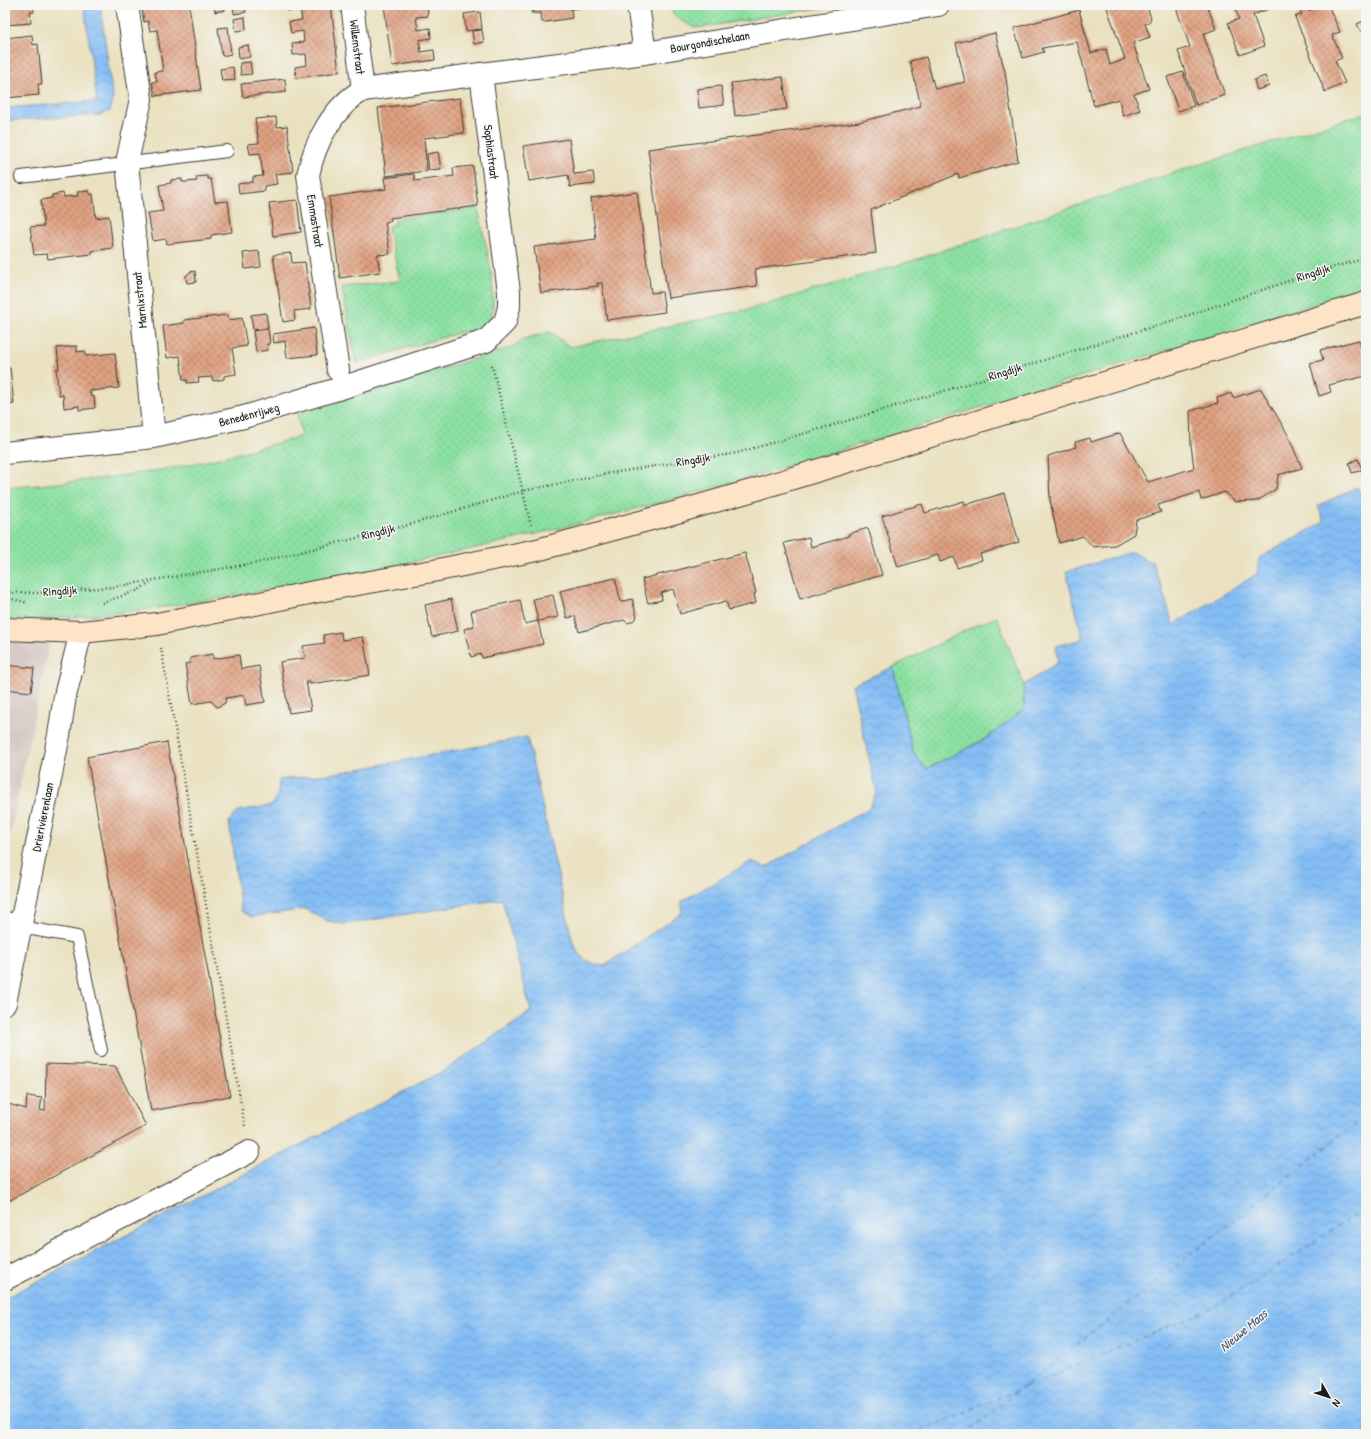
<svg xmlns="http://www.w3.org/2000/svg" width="1371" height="1439" font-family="'Patrick Hand',sans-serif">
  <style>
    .industrial { fill: #d0c0bc }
    .grass { fill: url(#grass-dots); stroke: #547e5f }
    .water { fill: url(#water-waves); stroke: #506c88 }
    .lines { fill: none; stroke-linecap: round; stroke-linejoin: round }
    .ferry { stroke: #405468; stroke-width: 1; stroke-dasharray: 5 4; stroke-linecap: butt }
    .building { fill: url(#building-cross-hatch) }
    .lane-casing { stroke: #3b3a35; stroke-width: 14 }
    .street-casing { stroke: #3b3a35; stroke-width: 24 }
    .secondary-casing { stroke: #3b3a35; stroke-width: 24 }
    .path { stroke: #3b3a35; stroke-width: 2.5; stroke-dasharray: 1 3; stroke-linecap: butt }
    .lane { stroke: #fff; stroke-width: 12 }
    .street { stroke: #fff; stroke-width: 22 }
    .secondary { stroke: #fee4c6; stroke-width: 22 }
    .labels { text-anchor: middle; stroke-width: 3; stroke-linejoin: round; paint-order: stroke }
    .street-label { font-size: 12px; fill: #1c1c1c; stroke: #f6f6f2 }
    .water-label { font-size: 13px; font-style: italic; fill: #405468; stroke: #f6f6f2 }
  </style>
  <defs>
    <pattern id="grass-dots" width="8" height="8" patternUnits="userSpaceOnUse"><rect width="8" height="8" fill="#8be0a2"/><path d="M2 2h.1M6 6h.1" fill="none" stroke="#77c08b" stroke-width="1.8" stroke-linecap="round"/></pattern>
    <pattern id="water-waves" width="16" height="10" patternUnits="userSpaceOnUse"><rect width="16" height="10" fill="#83bdf4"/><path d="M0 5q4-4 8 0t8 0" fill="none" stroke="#71a2d1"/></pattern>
    <pattern id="building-cross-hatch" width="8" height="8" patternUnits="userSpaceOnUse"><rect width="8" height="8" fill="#e0a282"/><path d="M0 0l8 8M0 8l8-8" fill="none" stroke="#b5836a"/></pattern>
  </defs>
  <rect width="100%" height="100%" fill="#f6f6f2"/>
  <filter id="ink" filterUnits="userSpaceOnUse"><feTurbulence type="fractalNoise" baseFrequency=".025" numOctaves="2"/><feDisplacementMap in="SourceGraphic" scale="8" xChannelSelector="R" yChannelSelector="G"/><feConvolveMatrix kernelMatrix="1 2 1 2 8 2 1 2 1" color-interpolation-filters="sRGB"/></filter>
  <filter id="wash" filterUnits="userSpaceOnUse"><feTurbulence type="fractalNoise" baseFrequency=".012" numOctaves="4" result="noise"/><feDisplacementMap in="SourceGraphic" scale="16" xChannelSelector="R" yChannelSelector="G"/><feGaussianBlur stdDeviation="0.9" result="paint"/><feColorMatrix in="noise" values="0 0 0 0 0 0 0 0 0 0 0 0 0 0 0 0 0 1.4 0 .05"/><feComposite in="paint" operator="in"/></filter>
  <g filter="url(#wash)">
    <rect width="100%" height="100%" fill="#eae1c0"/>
    <path class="industrial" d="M5,639l45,2 -45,217z"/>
    <path class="grass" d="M670,5h167l-140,23c-12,-5 -24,-9 -27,-23z
      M1366,113v175c-153,48 -306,95 -459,142 -74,22 -148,46 -223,66 -107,29 -214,55 -323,76 -115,22 -239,47 -356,48v-132c56,-5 111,-10 167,-20 44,-8 87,-20 130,-32l-5,-22 216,-67 10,-8 28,-7 19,15 180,-38 165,-49 270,-91z
      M478,208c7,36 20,77 13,113l-9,7 -24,5 -102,30 -14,-76 58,-6 -12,-55 7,-2v-5z
      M997,617l27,68v24l-37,29 -61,31 -13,-17 -20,-85 83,-42z"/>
    <path class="water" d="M84,5h16l13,94 -3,12 -11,4 -94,6v-13l92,-7z
      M1357,487l3,8 6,-2v941h-1361v-136l442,-229 84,-58 -29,-112 -157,25 -18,-3 -22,-12 -53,8 -11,-6 -12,-89 9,-11 35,-6 5,-11 1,-14 64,-8 184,-35 46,206c9,16 12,20 31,23l78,-53v-12l70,-40 13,7 104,-60 8,-16 -25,-107 41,-18 20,85 13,17 61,-31 37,-29v-24l34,-23 -2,-16 27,-7 -17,-67 66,-20 20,10 11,29 10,34 84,-51 2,-16 65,-36 -6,-16z"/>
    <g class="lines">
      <path class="ferry" d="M1025,1387l192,-81 149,-99
        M913,1434l107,-45
        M964,1434l402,-319"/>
    </g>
    <g id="blocks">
      <path class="building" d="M5,5h28l1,7h-4l1,11 -26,2z
        M153,5h36l12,85 -46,6 -3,-14h5l-2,-10 8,-1 -3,-21 -3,-20 -7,1 -2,-10 -4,1 -2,-14 12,-2z
        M214,5h11v5l-10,2z
        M233,5h12l1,7 -12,2z
        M287,5h44l8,67 -43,6 -1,-11 12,-2 -1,-11 -13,1 -1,-12 12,-1 -1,-11 -12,2 -2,-11 13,-2 -2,-11 -12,2z
        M384,5h31v2l12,-2 1,11 -12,1 2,13 12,-2 1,10 -12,2 2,12 13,-2 1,10 -43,6z
        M533,5h47v3l-9,1 1,9 -26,4h-4l-1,-9h-9l-1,-2h3z
        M1106,5h32l1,3 4,-1 5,2 3,9 -2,4 -4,2 5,13 -17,6 16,46 -15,5 6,16 -17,6 -4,-17 -25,7 -17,-64 -35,6 2,4 -21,6 -9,-30 65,-18 12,43 15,-4 4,16 15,-6z
        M1175,5h32l9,24 -13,5 22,61 -29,10 -18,-54 12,-4z
        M1234,5h45l-26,10 11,31 -24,9 -12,-32 11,-4z
        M1314,5h14l12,27 -8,3 10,23 -7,3 10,22 -20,9 -30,-75 7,-3 -2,-3 7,-3 1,3 7,-3z
        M480,12l2,17 -16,2 -2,-17z
        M245,17l1,13 -10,1 -2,-12z
        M1366,20v13l-1,-3 -4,2 -4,-8z
        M228,27l3,27 -9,2 -4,-28z
        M482,30l2,12 -10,2 -2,-13z
        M995,33l10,39 13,89 -59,17 -1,-4 -87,36 5,43 -121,16 2,17 -89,12 -20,-149 211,-27 62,-16 -11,-45 16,-4 9,32 30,-7 -9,-39z
        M32,35l1,10 5,-1 4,40h-4l1,11 -34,3v-60z
        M248,45l2,12 -11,2 -1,-12z
        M250,62l2,12 -11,1 -1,-12z
        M233,67l2,13 -13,1 -2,-12z
        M1183,72l11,34 -16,5 -11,-34z
        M1265,76l4,10 -12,4 -3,-10z
        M783,77l4,32 -52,7 -4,-33z
        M285,79l1,13 -43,5 -2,-13z
        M721,86l3,19 -25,3 -2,-19z
        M460,98l4,35 -40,5 3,33 -41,5 -8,-68z
        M276,117l1,10 10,-1 6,46 -18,2 2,10 -13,2 1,5 -26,3 -1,-10 15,-2v-5l10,-1 -3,-23 -10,1 -2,-10 11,-1 -4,-24z
        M569,139l5,35 19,-2 2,12 -25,3 -2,-12 -39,6 -6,-35z
        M438,152l3,17 -12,1 -2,-16z
        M473,166l5,40 -88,12 1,3 -6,1 5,32 -13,1 3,17 -40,6 -11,-81 57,-8 -2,-11 30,-4 1,7 39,-5 -1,-8z
        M207,176l1,3h3l4,23 13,-1 4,31 -21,3v4l-44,5 -1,-5 -13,2 -5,-28 15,-2 -4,-26 12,-2v-3l11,-1v3h4l11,-1 -1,-4z
        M89,191v3h4l3,24 13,-2 4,32 -21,3v3l-44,5 -1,-5 -13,1 -4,-28 14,-1 -3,-26 11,-2v-3l11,-2 1,4 14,-1 -1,-4z
        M637,192l14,101 11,-1 3,20 -58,8 -5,-37h-5l1,3 -57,7 -7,-46 62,-8 -5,-41z
        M297,200l4,32 -28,4 -4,-33z
        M259,251l2,16 -16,2 -2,-16z
        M291,253l1,10 13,-1 6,47 -17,2 1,9 -12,2 -10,-67z
        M195,271l1,11 -9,1 -1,-7 4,-4z
        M5,306l2,12h-2z
        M266,313l2,15 -15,2 -2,-15z
        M228,315l1,5 13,-2 5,28 -15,2 4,26 -12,2v3l-11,2 -1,-4 -14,1 1,4 -12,1v-3h-4l-3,-24 -13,2 -4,-32 21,-3v-3z
        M314,328l3,27 -30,3 -2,-17 -11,2 -1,-9z
        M268,329l2,15h-3l1,6 -12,2 -3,-21z
        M1359,340l7,26v10l-37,9 2,7 -12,4 -9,-33 13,-3 -3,-10z
        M77,346v6l8,-1 1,5 29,-3 4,35 -29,3 1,6 3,-1 1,12 -16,2v-4l-15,2 -1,-13h-4l-3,-26h3l-2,-21z
        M10,368l4,36 -9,1v-36z
        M1261,389l26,44 15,35 -24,7 -2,14 -19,12 -22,1 -10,-10 -24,8 -2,-8 -41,13 3,7 -25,8 -2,14 -19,11 -22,2 -10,-11 -24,7 -9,-43 -2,-44 28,-9 -1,-5 15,-4 1,4 29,-9 28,49 46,-14 -3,-23 -1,-34 28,-8 -1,-5 14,-5 2,5z
        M1358,459l4,11 -10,3 -3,-10z
        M1004,493l15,49 -39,12 2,6 -25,8 -3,-11 -14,5 -2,-7 -40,12 -16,-51 40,-12 3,9 39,-12 1,4z
        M868,528l14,47 -82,24 -16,-56 25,-6 2,10 38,-11 -1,-2z
        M745,553l11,40 -2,1 2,9 -27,7 -3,-9 -46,13 -7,-25 -12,4 1,7 -14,3 -6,-24z
        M615,578l6,24 11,-3 5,18 -4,4 -5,2 -4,-3 -45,12 -4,-16 -8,2 -7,-27z
        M553,595l5,22 -20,4 -5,-22z
        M451,599l7,32 -26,6 -7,-32z
        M520,600l5,24 13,-3 5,23 -61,14 -1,-4 -10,3 -7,-28 10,-3 -3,-15z
        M341,632l1,8 21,-3 7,38 -60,9 -1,-4 -3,1 5,29 -22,3 -9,-51 25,-4 -2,-12 22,-3 -2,-8z
        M213,654v5l26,-4 2,14 18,-3 6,36 -19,3 -2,-10 -18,3 -1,5 -8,4 -6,-6 -19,3 -7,-40 5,-1v-5z
        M5,665l29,3 -3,24 -26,-3z
        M167,742l63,354 -79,15 -64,-354z
        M46,1064l69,2 31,60 -141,77v-100l21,6 1,-13 15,2 -2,12 5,1z"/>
    </g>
  </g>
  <g filter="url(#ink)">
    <use href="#blocks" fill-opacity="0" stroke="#3b3a35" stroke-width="1"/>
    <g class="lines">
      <defs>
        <path id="lane" d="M21,177l206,-26
          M5,918l17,3
          M21,927l56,10 24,113"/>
        <path id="street" d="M127,5l14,94 -14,63 27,275
          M352,5l11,85
          M638,5l7,48
          M481,74l164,-21 293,-48
          M5,453l149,-16 90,-20 97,-29 145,-47 19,-19 4,-15v-15l-28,-218 -118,16c-30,17 -48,52 -55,85l30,195
          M5,1003l54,-268 6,-39 16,-64
          M5,1279l244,-127"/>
        <path id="secondary" d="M5,629l76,3 76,-8 167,-34 114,-20 99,-20 144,-39 73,-21 612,-187"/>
      </defs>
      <use href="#lane" class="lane-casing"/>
      <use href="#street" class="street-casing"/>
      <use href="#secondary" class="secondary-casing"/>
      <path class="path" d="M492,365l39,160
        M5,592l32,1 75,-6 144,-24 145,-36 122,-36 88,-18 126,-20 103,-30 328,-101 141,-48 57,-16
        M5,597l23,6
        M102,603l37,-13 11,-8
        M161,648l84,479"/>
      <use href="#lane" class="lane"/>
      <use href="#street" class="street"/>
      <use href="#secondary" class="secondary"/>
    </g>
  </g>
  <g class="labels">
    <g class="street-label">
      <text transform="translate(710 42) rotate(-10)" y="4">Bourgondischelaan</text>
      <text transform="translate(357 47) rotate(83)" y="4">Willemstraat</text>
      <text transform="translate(491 152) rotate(83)" y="4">Sophiastraat</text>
      <text transform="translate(315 221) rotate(81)" y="4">Emmastraat</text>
      <text transform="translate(1313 273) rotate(-17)" y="4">Ringdijk</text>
      <text transform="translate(140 300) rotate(-96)" y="4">Marnixstraat</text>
      <text transform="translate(1005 372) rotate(-17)" y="4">Ringdijk</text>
      <text transform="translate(249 415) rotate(-15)" y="4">Benedenrijweg</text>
      <text transform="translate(693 460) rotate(-9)" y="4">Ringdijk</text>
      <text transform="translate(378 532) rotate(-14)" y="4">Ringdijk</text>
      <text transform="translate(60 591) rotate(-4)" y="4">Ringdijk</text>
      <text transform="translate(43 817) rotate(-79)" y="4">Drierivierenlaan</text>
    </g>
    <g class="water-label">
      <text transform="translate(1243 1330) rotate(-40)" y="5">Nieuwe Maas</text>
    </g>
  </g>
  <rect width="1371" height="1439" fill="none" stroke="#f6f6f2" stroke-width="20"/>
  <g transform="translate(1329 1397) rotate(129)" stroke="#f6f6f2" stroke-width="3" paint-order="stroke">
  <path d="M0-3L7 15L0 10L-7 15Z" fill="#1c1c1c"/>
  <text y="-6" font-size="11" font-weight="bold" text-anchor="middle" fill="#1c1c1c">N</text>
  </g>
</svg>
